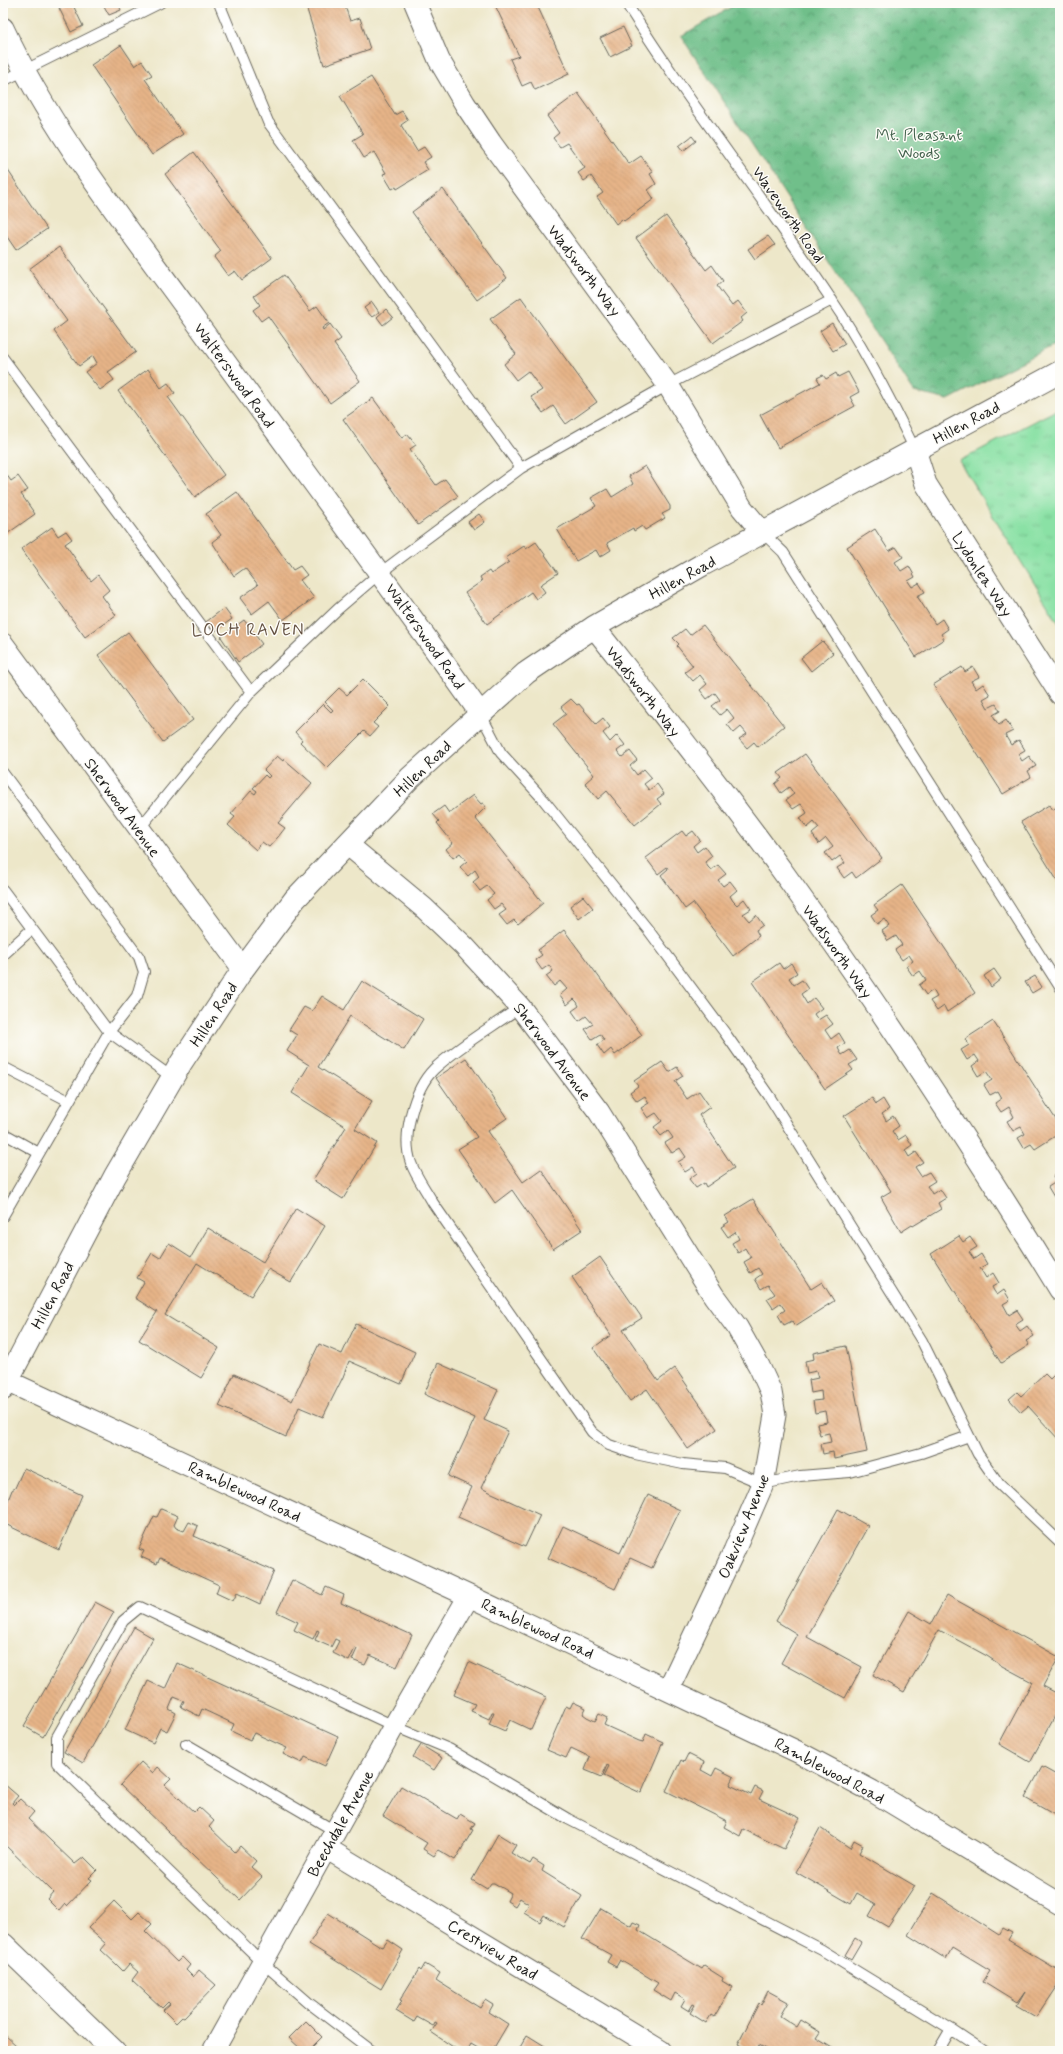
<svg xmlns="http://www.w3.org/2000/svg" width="1063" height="2054" font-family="Mynerve,sans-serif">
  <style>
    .grass { fill: url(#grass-tufts); stroke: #537e60 }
    .forest { fill: url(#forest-crowns); stroke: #466e53 }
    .building { fill: url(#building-back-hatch) }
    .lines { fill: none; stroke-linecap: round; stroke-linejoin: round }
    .lane-casing { stroke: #656359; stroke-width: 12 }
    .street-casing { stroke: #656359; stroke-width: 23 }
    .secondary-casing { stroke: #656359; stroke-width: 24 }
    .lane { stroke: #fff; stroke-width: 10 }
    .street { stroke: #fff; stroke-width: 21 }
    .secondary { stroke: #fff; stroke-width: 22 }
    .labels { text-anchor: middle; stroke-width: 3; stroke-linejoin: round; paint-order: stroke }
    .park-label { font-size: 16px; fill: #42614c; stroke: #fdfcf7 }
    .street-label { font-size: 16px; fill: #1c1c1c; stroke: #fdfcf7 }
    .neighbourhood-label { font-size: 17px; letter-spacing: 1px; fill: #635142; stroke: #fdfcf7 }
  </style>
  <defs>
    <pattern id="grass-tufts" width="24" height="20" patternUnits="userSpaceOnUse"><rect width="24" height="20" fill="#8ae1a5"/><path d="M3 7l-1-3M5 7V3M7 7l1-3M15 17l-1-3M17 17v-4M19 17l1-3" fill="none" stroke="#76c08d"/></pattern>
    <pattern id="forest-crowns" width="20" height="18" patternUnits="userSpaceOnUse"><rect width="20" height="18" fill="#6fbf8a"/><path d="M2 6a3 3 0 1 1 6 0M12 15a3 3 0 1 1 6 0" fill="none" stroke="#5a9a70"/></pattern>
    <pattern id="building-back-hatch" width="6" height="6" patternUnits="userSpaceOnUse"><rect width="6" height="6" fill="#e6b488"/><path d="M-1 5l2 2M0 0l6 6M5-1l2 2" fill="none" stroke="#c59a75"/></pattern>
  </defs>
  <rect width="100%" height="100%" fill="#fdfcf7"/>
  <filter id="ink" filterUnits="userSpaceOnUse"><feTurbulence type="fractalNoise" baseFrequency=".025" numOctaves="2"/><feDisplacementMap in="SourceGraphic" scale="8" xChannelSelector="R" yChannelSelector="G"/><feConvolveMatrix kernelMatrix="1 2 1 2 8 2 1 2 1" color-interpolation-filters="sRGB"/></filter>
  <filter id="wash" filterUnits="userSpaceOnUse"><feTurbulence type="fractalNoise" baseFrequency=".012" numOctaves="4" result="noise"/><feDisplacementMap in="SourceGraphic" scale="16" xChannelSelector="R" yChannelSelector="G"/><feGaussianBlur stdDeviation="0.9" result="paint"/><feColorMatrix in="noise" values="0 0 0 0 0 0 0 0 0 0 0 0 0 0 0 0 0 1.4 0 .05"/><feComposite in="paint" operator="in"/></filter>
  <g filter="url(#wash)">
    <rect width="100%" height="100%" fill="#ede7c9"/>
    <path class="grass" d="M1060,408v217l-101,-164z"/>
    <path class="forest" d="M738,3h322v339l-112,58 -34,-8 -233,-356z"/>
    <g id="blocks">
      <path class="building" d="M69,3h3l11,23 -12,6 -12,-24z
        M110,3h8l3,7 -12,5 -5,-9z
        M305,3h39l6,18 10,-3 10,31 -46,16z
        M487,3h49l33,71 -34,16 -4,-8 -9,4 -12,-27 9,-3 -25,-53 -6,3z
        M623,27l9,19 -22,11 -10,-19z
        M121,45l14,21 7,-5 10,14 -7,4 38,55 -31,21 -61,-90z
        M371,77l24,38 7,-4 6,9 -7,5 16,26 7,-4 7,10 -8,5 5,8 -31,19 -1,-2 -4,2 -9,-15 3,-1 -12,-21 -10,6 -11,-18 10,-6 -23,-38z
        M578,93l51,71 12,-8 12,16 -3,2 6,10 -8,6 6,9 -30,22 -2,-2 -6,5 -19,-27 6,-4 -12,-17 -7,5 -6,-8 7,-5 -18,-25 -7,4 -7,-9 6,-5 -12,-17z
        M692,136l4,5 -13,10 -4,-5z
        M194,152l78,106 -30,22 -7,-9 -7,5 -14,-19 7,-6 -56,-77z
        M3,163l44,66 -31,21 -13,-19z
        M443,189l64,89 -30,22 -65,-88z
        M666,216l40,54 6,-5 11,16 -6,5 15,20 6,-5 9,12 -6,5 2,3 -30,22 -77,-105z
        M768,236l7,9 -20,14 -7,-10z
        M59,247l77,105 -28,20 6,8 -14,10 -15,-18 12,-9 -4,-7 -14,10 -12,-16 -13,-19 13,-10 -38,-52z
        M284,275l26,36 7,-5 12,17 -7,5 1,2 7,-6 11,15 -7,5 26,37 -30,22 -62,-87 -7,5 -8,-11 7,-5 -6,-9z
        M521,297l76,105 -31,22 -13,-18 -10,7 -12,-16 11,-7 -14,-19 -12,9 -12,-16 12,-10 -26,-35z
        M372,302l7,10 -7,5 -8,-9z
        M386,309l7,8 -10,8 -6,-8z
        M832,323l13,21 -12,7 -13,-20z
        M148,369l13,19 7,-5 7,10 -7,4 56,78 -29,22 -77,-106z
        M848,372l11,20 -9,5 5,9 -77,42 -18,-33 60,-32 -3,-5 6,-3 3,4 10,-6 2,4z
        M373,398l29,40 5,-4 9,11 -6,4 26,36 9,-6 13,17 -40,29 -75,-106z
        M645,466l25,40v4l-8,4 3,4 -20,12 -3,-4 -8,5 -1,-3 -26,15 4,7 -11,7 -4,-7 -20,11 -19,-32 39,-23 -5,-8 16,-9 5,8 21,-13 -4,-8z
        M3,470l8,11 7,-5 10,14 -7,4 14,20 -31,22z
        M237,492l56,78 7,-4 7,9 -7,5 14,18 -31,22 -14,-19 -17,13 -12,-16 18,-13 -13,-17 -11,8 -22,-34 9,-7 -15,-21z
        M479,514l6,8 -11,8 -6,-8z
        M52,527l6,9 8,-5 6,8 -7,5 26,37 7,-6 11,15 -7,6 14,19 -31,22 -64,-88z
        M875,529l14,22 7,-4 7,10 -8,5 6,9 8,-5 6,11 -7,4 4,6 7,-4 6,9 -8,4 18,28 7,-5 6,10 -7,5 3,5 -28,18 -69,-110z
        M536,542l22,31 -18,12 5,7 -9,7 -5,-7 -44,32 -22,-31 17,-12 -2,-4 9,-6 2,3 18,-12 -3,-4 18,-12 2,3z
        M224,608l8,11 -18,13 -8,-10z
        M244,620l18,24 -24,18 -17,-25z
        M703,625l81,101 -26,21 -4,-5 -7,6 -8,-9 8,-5 -6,-7 -7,6 -7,-9 7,-6 -7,-9 -7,6 -8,-9 8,-6 -5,-7 -8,6 -7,-9 7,-6 -7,-9 -7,6 -8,-9 8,-6 -16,-20 2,-2 -6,-6 12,-9 5,6z
        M128,632l65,88 -30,22 -65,-87z
        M822,641l11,12 -22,18 -10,-13z
        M962,667l3,5 8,-5 6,10 -8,4 5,8 7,-5 7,11 -7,4 5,9 8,-4 4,7 -7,4 3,6 3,4 7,-5 7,11 -8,4 6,10 8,-5 6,10 -7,4 4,7 7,-5 7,10 -8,5 3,6 -28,17 -70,-109z
        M363,679l27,27 -17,17 5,4 -8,9 -6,-5 -37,37 -27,-26 2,-2 -7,-8 28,-28 8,8 2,-2 -8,-8 14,-14 8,7z
        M571,699l6,6 2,-1 17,20 7,-6 7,9 -7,6 7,9 7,-7 8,10 -8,6 5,6 8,-6 7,9 -7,6 4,5 3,4 7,-6 8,9 -8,6 5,6 8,-6 7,10 -7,5 4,5 -26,21 -28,-34 -9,8 -13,-16 9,-8 -41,-51 13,-10 -5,-7z
        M805,754l77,104 -26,20 -4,-6 -8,6 -7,-10 8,-5 -2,-3 -3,-4 -8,6 -7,-9 8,-6 -7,-9 -7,6 -7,-10 7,-6 -5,-6 -7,6 -7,-10 7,-5 -3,-5 -3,-4 -8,5 -7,-9 8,-6 -5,-7 -8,6 -6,-9 7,-6 -4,-5z
        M277,756l6,5 1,-2 28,24 -34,40 7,5 -7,9 -9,10 -7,-5 -6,8 -28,-25 7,-8 -4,-3 20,-23 4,3 2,-3 -4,-3 12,-13 3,3 2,-2 -6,-6z
        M473,795l8,9 2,-1 3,4 -11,11 1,1 67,84 -25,21 -4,-4 -7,5 -8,-10 7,-5 -5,-6 -7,5 -7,-9 7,-6 -7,-8 -7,5 -7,-9 6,-5 -2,-4 -2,-3 -7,6 -8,-9 7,-6 -7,-8 -7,5 -7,-9 7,-6 -16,-20 2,-2 -6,-7 11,-8 5,7z
        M1049,805l3,5 8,-5v80l-39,-63z
        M682,831l4,5 7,-5 7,9 -7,6 4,6 8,-6 7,10 -7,6 3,5 3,3 7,-5 8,9 -8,6 5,6 7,-5 7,9 -7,6 3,5 4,4 7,-6 7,10 -8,5 6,7 7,-6 7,10 -7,5 3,6 -26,20 -40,-53 -8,6 -24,-34 7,-6 -1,-2 -9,7 -12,-16z
        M902,885l73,108 -28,19 -3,-6 -7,5 -7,-10 7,-4 -4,-7 -7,5 -7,-10 7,-5 -6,-9 -7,5 -7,-10 7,-5 -4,-6 -7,5 -7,-10 7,-5 -6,-9 -8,5 -6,-10 7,-5 -5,-7 -7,5 -6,-9 7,-5 -4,-5z
        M583,896l10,12 -14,11 -9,-13z
        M564,930l78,105 -27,20 -4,-6 -7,6 -7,-10 7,-5 -4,-6 -8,5 -7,-10 8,-5 -7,-8 -7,5 -7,-10 7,-5 -2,-4 -3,-3 -7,6 -7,-10 7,-6 -7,-8 -6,5 -8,-10 7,-5 -4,-6 -7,5 -7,-10 7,-5 -4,-5z
        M779,963l4,6 8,-6 6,10 -8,5 5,7 8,-5 6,9 -7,5 6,10 7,-6 8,10 -8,6 4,6 8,-5 7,9 -8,6 6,9 8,-6 6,10 -7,5 2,4 2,3 8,-5 7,10 -8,5 4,5 -28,19 -73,-107z
        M994,969l7,10 -10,8 -7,-11z
        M1035,976l7,11 -10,6 -7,-11z
        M362,981l61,38 -19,31 -54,-34 -32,51 54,34 -17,28 22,14 -34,56 -30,-19 33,-53 -54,-34 17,-28 -22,-14 10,-16 -8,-5 15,-23 8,4 10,-15 22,14z
        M993,1021l67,105v7l-25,16 -4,-5 -7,4 -6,-10 7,-4 -4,-7 -8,4 -6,-10 7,-4 -5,-10 -8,5 -6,-9 7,-5 -4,-7 -8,4 -6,-10 8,-5 -6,-9 -8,5 -6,-10 7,-5 -4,-6 -8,5 -6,-10 8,-5 -4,-6z
        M466,1058l41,60 -19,13 10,15 25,36 18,-13 41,61 -29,19 -41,-59 -17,13 -37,-54 19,-12 -41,-59z
        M662,1062l7,10 8,-5 6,9 -8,5 12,18 12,-8 11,16 -11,8 35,53 -28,19 -2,-4 -8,5 -7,-9 8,-6 -4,-6 -8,5 -7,-10 8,-5 -6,-9 -8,5 -7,-10 8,-5 -2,-3 -3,-4 -7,5 -7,-9 8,-6 -6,-8 -8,5 -7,-10 8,-5 -4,-7 -8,5 -7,-9 8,-6 -4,-5z
        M872,1098l4,6 7,-5 6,10 -7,5 2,3 2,4 7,-5 6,10 -7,5 6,9 8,-5 6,10 -7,5 4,7 7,-5 7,10 -8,5 6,9 8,-4 6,9 -8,5 3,4 2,4 8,-5 6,9 -8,5 3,6 -28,17 -1,-1 -11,7 -20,-35 10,-6 -47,-75z
        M1060,1172v22l-6,3 -6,-10 8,-5 -3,-5z
        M753,1199l58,90 11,-7 12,19 -39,25 -3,-5 -8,4 -6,-10 7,-5 -5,-7 -7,5 -6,-9 8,-5 -3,-4 -4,-5 -7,4 -6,-10 7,-5 -4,-6 -8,5 -6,-11 7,-4 -6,-10 -7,5 -6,-10 7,-4 -2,-4 -2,-3 -7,5 -7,-10 8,-5 -4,-6z
        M296,1208l29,18 -34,56 -23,-13 -17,27 -54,-33 -32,52 54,33 -18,30 -62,-38 18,-28 -22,-14 9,-16 -7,-4 15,-25 8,5 9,-15 22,14 17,-29 55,34z
        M959,1236l4,6 7,-5 7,10 -8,5 5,7 7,-5 6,10 -7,4 6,10 7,-5 6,10 -7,4 2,4 3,4 7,-5 6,10 -7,4 6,11 8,-5 6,9 -8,5 5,7 7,-5 7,10 -8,5 3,4 -28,18 -70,-109z
        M600,1257l42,61 -19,12 35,51 17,-13 42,61 -29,20 -41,-60 -17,12 -37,-53 18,-13 -39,-58z
        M356,1324l59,28 -14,32 -52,-23 -6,16 -20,40 -24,-10 -13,30 -67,-31 15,-32 58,27 27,-57 23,10z
        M846,1346l21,106 -33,7 -1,-7 -10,2 -2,-10 10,-2 -2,-9 -9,2 -3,-11 10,-2 -2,-11 -10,2 -2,-12 9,-1 -1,-9 -10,2 -2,-13 9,-2 -1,-3 -1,-4 -9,2 -2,-12 9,-2 -1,-6z
        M438,1363l60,27 -14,30 24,11 -27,57 59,27 -15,32 -67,-30 14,-30 -24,-11 27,-58 -51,-24z
        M1056,1373l4,4v9l-3,2 3,3v50l-32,-35 -7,6 -12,-13 8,-7 4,4 24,-22 5,5z
        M24,1468l58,27 -23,55 -56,-27v-10l9,-23 3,-2z
        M648,1495l32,15 -28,58 -22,-10 -15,31 -67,-31 15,-32 57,27z
        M161,1509l17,7 -4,9 2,3 8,3 5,-9 9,4 -4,10 80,35 -14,33 -23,-11 -4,8 -17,-8 3,-8 -59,-27 -3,6 -16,-7 3,-6 -5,-2 15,-33 3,1z
        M838,1509l30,17 -61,111 55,30 -17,31 -64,-35 16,-29 -21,-13z
        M292,1580l30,15 4,-8 18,8 -3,8 71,32 -15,32 -27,-12 -5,10 -13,-5 5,-11 -2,-1 -6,13 -16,-8 6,-12 -4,-2 -4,8 -16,-7 4,-9 -2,-1 -4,9 -19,-9 4,-8 -21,-10z
        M947,1595l112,62 -16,29 17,9v12l-30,55 -31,-18 33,-62 -30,-16 -15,-10 -48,-26 -35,62 -31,-17 36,-64 22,13z
        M95,1602l19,10 -71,125 -19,-11z
        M134,1627l19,11 -70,125 -19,-11z
        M469,1662l77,35 -15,33 -21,-10 -5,11 -16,-7 5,-12h-2l-3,7 -18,-8 4,-7 -21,-9z
        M177,1663l161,74 -13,29 -20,-9 -3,6 -19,-9 4,-6 -33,-15 -4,7 -19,-9 3,-7 -32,-15 -3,7 -18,-9 3,-6 -10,-4 -5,12 7,4 -9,18 -7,-3 -7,15 -28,-13 23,-49 17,8z
        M573,1702l13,6 -3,6 4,3 8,4 4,-7 8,4 -3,7 35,16 4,1 3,-8 17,8 -22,51 -37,-17 5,-10 -2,-1 -5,12 -17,-7 5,-13 -19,-9 -5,10 -19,-8 19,-44 4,2z
        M421,1745l21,13 -8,12 -21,-13z
        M688,1754l16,8 -3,8 2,1 9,5 4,-8 18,9 -4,8 21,10 4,-8 8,4 -4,8 41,19 -16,31 -41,-20 -3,7 -16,-9 3,-6 -61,-30 15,-31 3,2z
        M141,1762l12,11 5,-6 13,12 -6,6 29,27 5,-5 15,14 -5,6 26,25 5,-6 16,15 -5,6 11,10 -22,23 -120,-115z
        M1042,1767l18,10v41l-35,-20z
        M4,1784l14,12 -6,7 2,2 6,-6 14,13 -6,7 47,45 9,-7 13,13 -8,8 3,2 -25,26 -2,-2 -6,7 -12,-12 6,-7 -2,-2 -48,-47v-57z
        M401,1786l56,33 3,-5 15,9 -4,6 2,1 -18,30 -17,-10 -4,6 -11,-7 4,-6 -44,-27z
        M820,1828l30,20 4,-8 9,5 -4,8 56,33 -27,41 -19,-11 7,-12 -19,-11 -6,11 -55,-32z
        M498,1834l18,11 -5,8 19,11 3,-5 11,7 -2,5 40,25 -18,31 -20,-12 -4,7 -16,-10 5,-8 -9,-6 -5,8 -8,-5 4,-8 -17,-10h-3l-4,6 -15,-9z
        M933,1893l66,42 4,-7 9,5 -4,7 52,31v10l-24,36 -19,-11 8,-14 -8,11 -34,-21 7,-11 -38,-23 -6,11 -38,-24z
        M114,1901l18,18 7,-7 13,12 -7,7 32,31 5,-5 8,8 -4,5 7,7 6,-7 17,15 -32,33 -2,-1 -6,6 -13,-13 7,-6 -2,-2 -6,6 -30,-28 6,-8 -9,-8 -6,7 -7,-7 -15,-14 5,-6 -18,-16z
        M601,1908l30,18 2,-4 7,3 -2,5 64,39 2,-3 19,12 -1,3 10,6 -18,30 -3,-2 -5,8 -16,-10 5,-8 -2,-1 -4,7 -8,-5 4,-7 -10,-6 -4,8 -18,-11 5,-7 -38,-23 -4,7 -9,-5 4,-7 -29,-16z
        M328,1913l52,33 3,1 5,-7 15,10 -22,39 -72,-45z
        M855,1938l6,4 -10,17 -6,-4z
        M425,1964l15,9 -4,7 3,2 41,26 5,-8 8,5 -4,7 19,12 -16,27h-9l-12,-7 -4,7h-8l-28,-19 6,-9 -2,-1 -2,4 -16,-9 -3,5 -18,-11 6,-10 -2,-1 19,-31 2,2z
        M768,1991l20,11 -8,14 17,11 4,-7 19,12 -4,6 21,13h-67l-11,-6 -3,6h-6l-12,-7 21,-41 2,2z
        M306,2021l16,16 -14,14h-5l-14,-13z
        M527,2035l21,13 3,3h-33z
        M6,2036l10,9 -5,6h-8v-12z"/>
    </g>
  </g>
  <g filter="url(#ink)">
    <use href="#blocks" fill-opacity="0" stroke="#656359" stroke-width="1"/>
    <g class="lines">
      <defs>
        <path id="lane" d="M219,3l49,119 253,346
          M626,3c64,102 138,196 205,296 32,47 59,99 84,151
          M3,81l157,-78
          M3,358l248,334
          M763,533l20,19 277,435
          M480,713l21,40 42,46 106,132 76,102 44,63 153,245 56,113 21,30 61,58
          M3,773l136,184 5,15 -7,24 -28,36 -106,-142
          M139,829l112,-137 87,-83 42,-36 141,-105 147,-83 164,-85
          M3,955l29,-26
          M520,1007c-28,20 -60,38 -86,62 -20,20 -33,67 -23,94 5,14 15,27 22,40l159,229 17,13 26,9 48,10 42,4 38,16 37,-8 50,-4 71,-19 48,-17
          M3,1067l66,34
          M3,1133l36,20
          M3,1216l106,-184 64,46
          M186,1744l149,87
          M951,2029l33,22
          M372,2051l-63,-48 -46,-40 -206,-200v-26l66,-116 17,-14 254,119 55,23 119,70 254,131 129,79 -13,22"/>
        <path id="street" d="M415,3l24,57 26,44 26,39 177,242 74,123 21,25
          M3,28c47,101 116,188 181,277 98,136 199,271 296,408
          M915,450l11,34 134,210
          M594,627c64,81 129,162 189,245 98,136 190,276 277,418
          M3,644l240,325
          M347,844l77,64 40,38 56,61 79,105 115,184 23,31 22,39 12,26 4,23 -12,69 -29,67 -66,139
          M3,1379l466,217 329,156 74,39 188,113
          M326,1848l335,203
          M213,2051l181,-325 75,-130"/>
        <path id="secondary" d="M3,1389l112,-213 66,-113 62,-94 52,-70 115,-121 116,-105 68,-46 108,-62 358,-193
          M3,1944l111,107"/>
      </defs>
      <use href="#lane" class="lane-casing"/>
      <use href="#street" class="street-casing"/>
      <use href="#secondary" class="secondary-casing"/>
      <use href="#lane" class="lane"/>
      <use href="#street" class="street"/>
      <use href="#secondary" class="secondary"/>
    </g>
  </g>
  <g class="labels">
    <g class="park-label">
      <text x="919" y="140">Mt. Pleasant<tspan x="919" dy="18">Woods</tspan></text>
    </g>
    <g class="street-label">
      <text transform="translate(789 214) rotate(55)" y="6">Waveworth Road</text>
      <text transform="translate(585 270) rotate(53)" y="6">Wadsworth Way</text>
      <text transform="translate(235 375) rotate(54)" y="6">Walterswood Road</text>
      <text transform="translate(966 422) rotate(-28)" y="6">Hillen Road</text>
      <text transform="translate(983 574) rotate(57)" y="6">Lydonlea Way</text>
      <text transform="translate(682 577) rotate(-29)" y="6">Hillen Road</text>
      <text transform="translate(426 636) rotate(55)" y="6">Walterswood Road</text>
      <text transform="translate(644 691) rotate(52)" y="6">Wadsworth Way</text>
      <text transform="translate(422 768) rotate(-44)" y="6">Hillen Road</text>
      <text transform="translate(123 807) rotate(54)" y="6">Sherwood Avenue</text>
      <text transform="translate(838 951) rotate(55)" y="6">Wadsworth Way</text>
      <text transform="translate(213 1014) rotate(-57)" y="6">Hillen Road</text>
      <text transform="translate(553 1051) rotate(53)" y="6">Sherwood Avenue</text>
      <text transform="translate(52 1295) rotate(-62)" y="6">Hillen Road</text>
      <text transform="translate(245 1491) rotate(25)" y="6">Ramblewood Road</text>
      <text transform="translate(743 1526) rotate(-68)" y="6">Oakview Avenue</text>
      <text transform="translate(538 1628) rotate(25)" y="6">Ramblewood Road</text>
      <text transform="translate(830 1770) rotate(28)" y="6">Ramblewood Road</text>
      <text transform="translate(340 1823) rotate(-61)" y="6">Beechdale Avenue</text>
      <text transform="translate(493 1949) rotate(31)" y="6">Crestview Road</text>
    </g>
    <g class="neighbourhood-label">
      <text x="248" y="635">LOCH RAVEN</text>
    </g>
  </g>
  <rect width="1063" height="2054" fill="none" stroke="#fdfcf7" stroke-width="16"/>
</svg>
